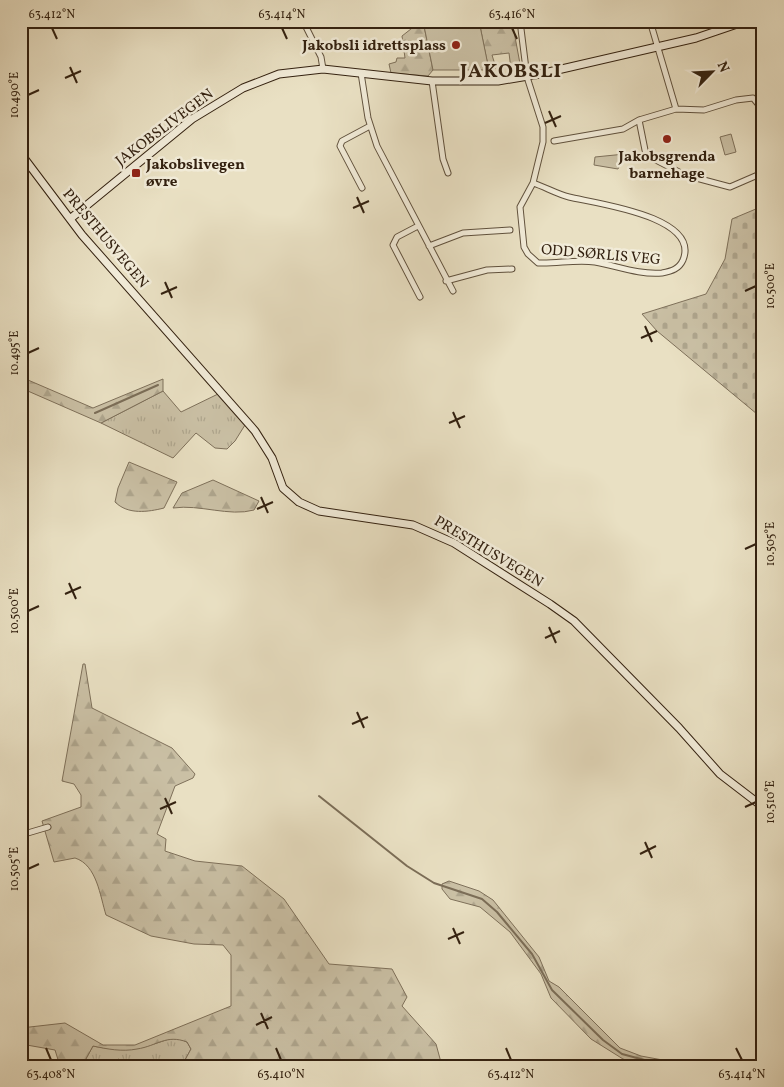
<svg xmlns="http://www.w3.org/2000/svg" width="784" height="1087" font-family="Vollkorn,serif">
  <style>
    .grass { fill: url(#grass-tufts); stroke: #7e705a }
    .forest { fill: url(#forest-firs); stroke: #7e705a }
    .cemetery { fill: url(#cemetery-stones); stroke: #7e705a }
    .park { fill: #cac0a5; stroke: #7e705a }
    .lines { fill: none; stroke-linecap: round; stroke-linejoin: round }
    .stream { stroke: #7b6d57; stroke-width: 2 }
    .street-casing { stroke: #60513d; stroke-width: 7 }
    .secondary-casing { stroke: #332110; stroke-width: 9 }
    .street { stroke: #f1ebd8; stroke-width: 5 }
    .secondary { stroke: #f1ebd8; stroke-width: 7 }
    .ticks { fill: none; stroke: #332110; stroke-width: 2 }
    .poi-dot { fill: #8f2418; stroke: #f1ebd8; stroke-width: 2 }
    .labels { text-anchor: middle; stroke-width: 5; stroke-linejoin: round; paint-order: stroke }
    .poi-label { font-size: 15px; font-weight: bold; fill: #332110; stroke: #f1ebd8; text-anchor: end }
    .street-label { font-size: 15px; fill: #332110; stroke: #f1ebd8 }
    .district-label { font-size: 20px; font-weight: bold; letter-spacing: 1px; fill: #332110; stroke: #f1ebd8 }
    .neatline { fill: none; stroke: #332110; stroke-width: 2 }
    .ticks-label { font-size: 12px; text-anchor: middle; fill: #332110 }
  </style>
  <defs>
    <pattern id="grass-tufts" width="24" height="20" patternUnits="userSpaceOnUse" patternTransform="scale(1.25)"><rect width="24" height="20" fill="#cac0a5"/><path d="M3 7l-1-3M5 7V3M7 7l1-3M15 17l-1-3M17 17v-4M19 17l1-3" fill="none" stroke="#aea58d"/></pattern>
    <pattern id="forest-firs" width="22" height="20" patternUnits="userSpaceOnUse" patternTransform="scale(1.25)"><rect width="22" height="20" fill="#cac0a5"/><path d="M5 1l3.5 6h-7zM16 11l3.5 6h-7z" fill="#aea58d"/></pattern>
    <pattern id="cemetery-stones" width="16" height="16" patternUnits="userSpaceOnUse" patternTransform="scale(1.25)"><rect width="16" height="16" fill="#cac0a5"/><path d="M2 7V4a2 2 0 0 1 4 0v3zM10 15v-3a2 2 0 0 1 4 0v3z" fill="#aea58d"/></pattern>
  </defs>
  <rect width="100%" height="100%" fill="#e9e0c3"/>
  <filter id="stains"><feTurbulence type="fractalNoise" baseFrequency=".004" numOctaves="4"/><feColorMatrix values="0 0 0 0 .2 0 0 0 0 .09 0 0 0 0 .02 0 0 0 .5 -.17"/></filter>
  <radialGradient id="worn" r=".72"><stop offset=".6" stop-color="#630" stop-opacity="0"/><stop offset="1" stop-color="#630" stop-opacity=".3"/></radialGradient>
  <path class="grass" d="M163,391l18,21 37,-18 27,31 -10,16 -8,8 -12,-1 -19,-15 -23,25 -72,-35z
    M175,1037l12,5 4,7 -6,11 -22,3 -15,-2 -11,2 3,3h-15l-6,-7 -7,3 -1,4h-29l11,-20c35,7 50,2 82,-9z"/>
  <path class="forest" d="M415,21h8l10,49 -5,6 -37,-3 -2,-9 7,-2 1,-4h8l-3,-22 14,-11z
    M479,21h33l9,48h-10l-2,-16 -17,2 4,13 -4,1 -4,-3z
    M21,377l72,31 70,-29v12l-62,32 -80,-35z
    M129,462l48,20 -13,26c-16,4 -36,7 -49,-6l3,-14z
    M213,480l46,21 -5,9c-25,7 -54,-6 -81,-2l9,-15z
    M83,664h2l7,44 80,40 23,26 -2,4 -18,8 -18,48 9,5 -1,12 30,10 47,5 42,33 45,65 63,5 15,28 -5,9 34,38 6,22h-302l-3,-3 12,-2 14,2 22,-3 6,-11 -4,-7c-21,-8 -30,4 -50,7 -15,3 -30,0 -44,-3l-11,20h-22l-5,-16 -34,-6v-16l44,-5 38,22h32l96,-39v-51l-8,-10 -29,-1 -43,-8 -45,-21c-6,-19 -9,-50 -31,-57l-21,4 -12,-41 39,-14v-12l-7,-11 -12,-3z
    M449,881l30,10 14,9 46,57 10,24 10,6 61,61 21,8 54,10h-51l-21,-7 -32,-20 -40,-41 -10,-24 -31,-42 -30,-25 -30,-8 -8,-10v-5z"/>
  <path class="cemetery" d="M763,206v213l-106,-88 -15,-17 64,-20 19,-35 7,-40z"/>
  <path class="park" d="M423,21h56l10,49h-56z
    M731,134l5,18 -11,3 -5,-18z
    M625,154l-7,15 -24,-4 1,-8z"/>
  <g class="lines">
    <path class="stream" d="M95,413l63,-28
      M319,796l88,70 27,17 48,16 15,13 35,42 20,36 51,50 19,14 45,12"/>
    <defs>
      <path id="street" d="M303,21l18,36 2,12
        M520,21l7,56 16,50v15l-10,41 -13,24 4,40 4,7 10,9c19,1 38,-4 57,-1 22,4 44,13 67,11 10,-2 17,-4 21,-13 18,-44 -90,-57 -114,-63 -12,-3 -24,-10 -36,-14
        M650,21l26,88
        M361,73l7,45 9,28 76,145
        M432,81l11,78 5,14
        M763,110l-10,-12 -17,2 -32,10 -28,-1 -37,11 7,35 39,20 45,12 30,-13 3,-16
        M554,141l69,-12 16,-9
        M362,188l-22,-42 2,-5 28,-15
        M418,226l-21,11 -4,8 27,52
        M429,246l34,-13 47,-3
        M446,281l41,-11 25,-1
        M21,835l27,-8"/>
      <path id="secondary" d="M21,154l61,81 173,196 17,27 11,30 16,14 20,9 94,14 41,18 96,61 24,17 105,107 41,46 43,33
        M70,219l122,-100 51,-31 36,-14 44,-5 109,12h66l42,-7 156,-36 50,-17"/>
    </defs>
    <use href="#street" class="street-casing"/>
    <use href="#secondary" class="secondary-casing"/>
    <use href="#street" class="street"/>
    <use href="#secondary" class="secondary"/>
  </g>
  <path class="ticks" d="M52,28l5,11M282,28l5,11M512,28l5,11M70,67l7,16M65,78l16,-7M28,95l11,-5M549,111l7,16M545,123l16,-7M357,197l7,16M353,208l16,-7M165,282l7,16M745,291l11,-5M161,294l16,-7M645,326l7,16M641,338l16,-7M28,353l11,-5M453,412l7,16M449,423l16,-7M261,497l7,16M257,509l16,-7M745,549l11,-5M69,583l7,16M65,594l16,-7M28,611l11,-5M549,627l7,16M545,638l15,-7M357,712l7,16M352,724l16,-7M165,798l7,16M745,807l11,-5M160,809l16,-7M645,842l7,16M640,854l16,-8M28,869l11,-5M453,928l7,16M448,939l16,-7M261,1013l7,16M256,1025l16,-8M46,1048l5,12M276,1048l5,12M506,1048l5,12M736,1048l6,12"/>
  <g class="poi-dot">
    <circle cx="456" cy="45" r="5"/>
    <circle cx="667" cy="139" r="5"/>
    <rect x="131" y="168" width="10" height="10" rx="2.5"/>
  </g>
  <g class="labels">
    <g class="poi-label">
      <text x="446" y="50">Jakobsli idrettsplass</text>
      <text x="667" y="161" text-anchor="middle">Jakobsgrenda<tspan x="667" dy="17">barnehage</tspan></text>
      <text x="146" y="169" text-anchor="start">Jakobslivegen<tspan x="146" dy="17">øvre</tspan></text>
    </g>
    <g class="street-label">
      <text transform="translate(164 127) rotate(-37)" y="5">JAKOBSLIVEGEN</text>
      <text transform="translate(106 238) rotate(50)" y="5">PRESTHUSVEGEN</text>
      <text transform="translate(601 254) rotate(5)" y="5">ODD SØRLIS VEG</text>
      <text transform="translate(489 551) rotate(31)" y="5">PRESTHUSVEGEN</text>
    </g>
    <g class="district-label">
      <text x="511" y="77">JAKOBSLI</text>
    </g>
  </g>
  <rect width="784" height="1087" fill="none" stroke="#e9e0c3" stroke-width="55"/>
  <g transform="translate(712 72) rotate(66)" stroke="#f1ebd8" stroke-width="4" paint-order="stroke">
  <path d="M0-4L9 19L0 12L-9 19Z" fill="#332110"/>
  <text y="-8" font-size="14" font-weight="bold" text-anchor="middle" fill="#332110">N</text>
  </g>
  <rect x="28" y="28" width="728" height="1032" class="neatline"/>
  <g class="ticks-label">
    <text x="52" y="18">63.412°N</text>
    <text x="282" y="18">63.414°N</text>
    <text x="512" y="18">63.416°N</text>
    <text transform="translate(14 95) rotate(-90)" y="4">10.490°E</text>
    <text transform="translate(770 286) rotate(-90)" y="4">10.500°E</text>
    <text transform="translate(14 353) rotate(-90)" y="4">10.495°E</text>
    <text transform="translate(770 544) rotate(-90)" y="4">10.505°E</text>
    <text transform="translate(14 611) rotate(-90)" y="4">10.500°E</text>
    <text transform="translate(770 802) rotate(-90)" y="4">10.510°E</text>
    <text transform="translate(14 869) rotate(-90)" y="4">10.505°E</text>
    <text x="51" y="1078">63.408°N</text>
    <text x="281" y="1078">63.410°N</text>
    <text x="511" y="1078">63.412°N</text>
    <text x="742" y="1078">63.414°N</text>
  </g>
  <rect width="100%" height="100%" filter="url(#stains)"/>
  <rect width="100%" height="100%" fill="url(#worn)"/>
</svg>
